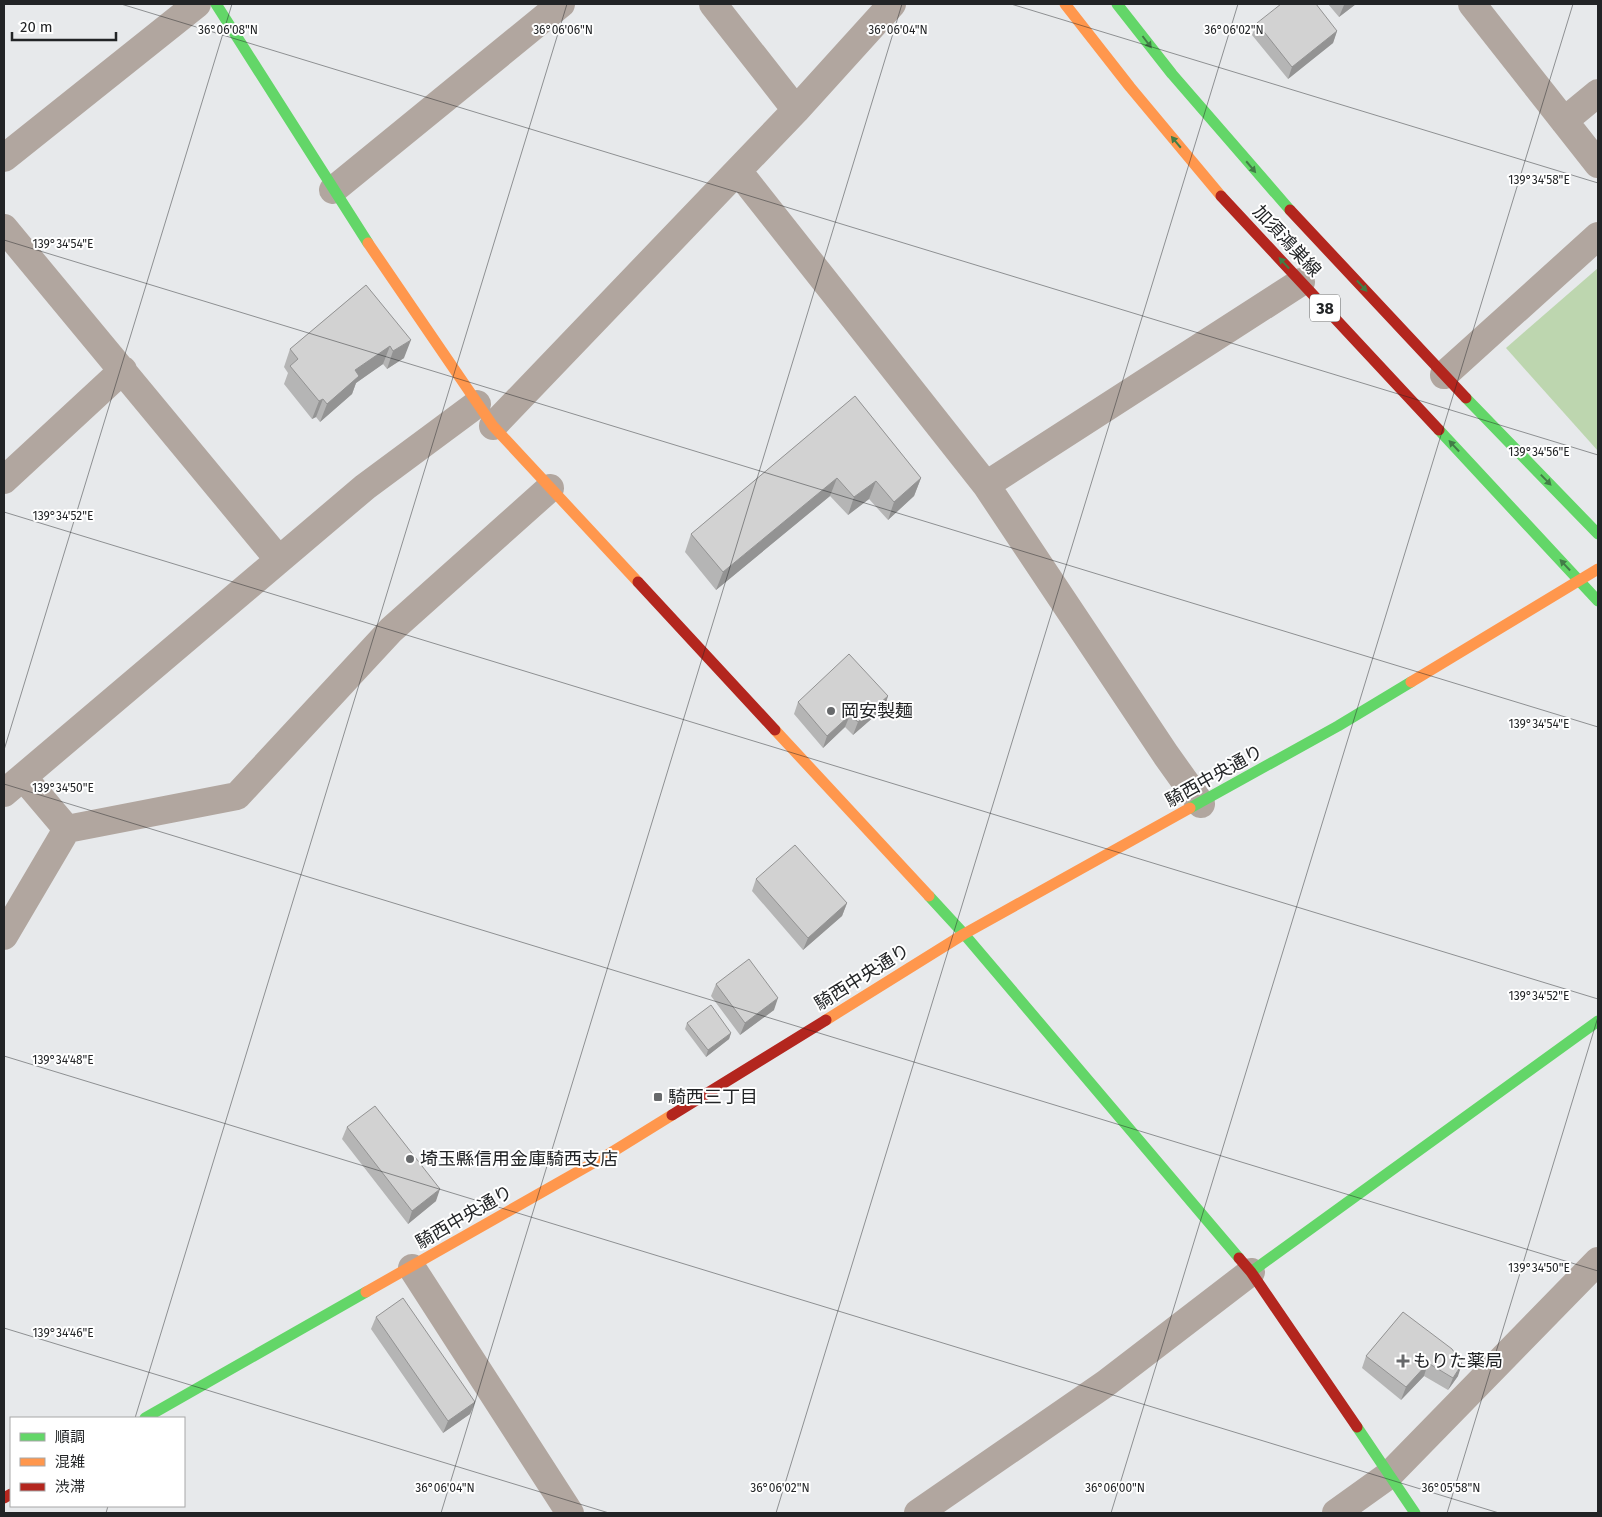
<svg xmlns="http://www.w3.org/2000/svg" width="1602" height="1517" font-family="'Fira Sans','Noto Sans JP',sans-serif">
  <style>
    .green { fill: #bdd6af }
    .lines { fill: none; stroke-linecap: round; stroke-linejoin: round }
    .street { stroke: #b1a69f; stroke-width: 28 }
    .fast { stroke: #63d668; stroke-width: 11 }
    .slow { stroke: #ff974d; stroke-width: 11 }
    .jam { stroke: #b3261e; stroke-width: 11 }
    .wall { fill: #b5b5b5 }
    .shaded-wall { fill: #939393 }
    .building { fill: #d2d2d2; stroke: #939393 }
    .oneway { fill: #427d47 }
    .ticks { fill: none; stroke: #222426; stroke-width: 1; stroke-opacity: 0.45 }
    .poi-dot { fill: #67696b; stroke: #fff; stroke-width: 2 }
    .labels { text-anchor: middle; stroke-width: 4; stroke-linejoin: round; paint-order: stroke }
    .shield { fill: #fff; stroke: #646667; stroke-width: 1 }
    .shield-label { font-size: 16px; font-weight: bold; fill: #222426 }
    .street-label { font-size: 18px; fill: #222426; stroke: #fff }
    .poi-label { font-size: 18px; fill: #222426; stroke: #fff; text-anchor: start }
    .ticks-label { font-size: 12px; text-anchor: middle; fill: #222426; stroke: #fff; stroke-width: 4; stroke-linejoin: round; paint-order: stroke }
  </style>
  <rect width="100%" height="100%" fill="#e7e9eb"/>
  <path class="green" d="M1598,268v183l-92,-103z"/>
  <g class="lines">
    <path class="street" d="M713,4l83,106
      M1472,4l126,160
      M1564,121l34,-28
      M4,158l193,-154
      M738,171l248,314 180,270 35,49
      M333,190l228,-186
      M4,228l275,332
      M1444,375l154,-139
      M493,426l303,-316 96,-106
      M4,480l119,-110
      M986,485l315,-203
      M4,793l361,-306 112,-83
      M67,829l170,-33 154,-166 159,-142
      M4,936l63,-107 -44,-52
      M412,1268l158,245
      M918,1513l187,-129 146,-112
      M1336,1513l53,-38 209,-214"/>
    <path class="fast" d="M216,4l152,239
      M1117,4l55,70 118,136
      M1466,398l132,136
      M1439,430l159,171
      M1190,808l148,-82 73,-44
      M929,896l35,38 275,324
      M1251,1272l347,-251
      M145,1418l221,-126
      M1357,1427l58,86"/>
    <path class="slow" d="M1065,4l65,83 91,109
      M368,243l125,183 145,156
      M1411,682l187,-113
      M775,730l154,166
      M826,1020l138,-86 226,-126
      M366,1292l243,-138 63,-39"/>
    <path class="jam" d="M1221,196l218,234
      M1290,210l176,188
      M638,582l137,148
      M672,1115l154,-95
      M1239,1258l12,14 106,155
      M4,1498l7,-4"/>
  </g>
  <path class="wall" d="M1328,4h28l-17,13z
    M1257,23l80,8 -4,12 -45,36 -36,-44z
    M366,285l38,73 -17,11 -4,-5 -27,19 -4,11 -32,28 -4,-5 -4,2 -28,-35 4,-11 -4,-6 6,-18z
    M855,396l66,82 -7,18 -26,24 -19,-21 -21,16 -18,-19 -114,94 -31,-38 6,-18z
    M888,696l-4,12 -31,27 -8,-8 -22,21 -29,-34 4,-12z
    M756,879l91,24 -5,13 -39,34 -51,-59z
    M716,984l58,26 -34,25 -29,-39z
    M687,1023l44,10 -2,6 -23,18 -21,-28z
    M347,1127l89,74 -28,23 -66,-85z
    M1403,1312l55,64 -10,14 -24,-14 -23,24 -39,-32 4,-12z
    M376,1317l99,85 -5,12 -27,19 -72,-104z"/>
  <path class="shaded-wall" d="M1346,4h10l-17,13 5,-12z
    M1337,31l-4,12 -45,36 4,-12z
    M411,340l-7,18 -17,11 6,-18z
    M390,346l-7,18 -27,19 -4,11 -32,28 7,-18 28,-34z
    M323,399l-7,18 -4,2 7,-18z
    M837,478l-7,18 -114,94 7,-18z
    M921,478l-7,18 -26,24 6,-18z
    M876,481l-7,18 -21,16 6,-18z
    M888,696l-4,12 -31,27 5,-13z
    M850,715l-5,12 -22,21 4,-12z
    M847,903l-5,13 -39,34 5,-12z
    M778,998l-4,12 -34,25 5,-12z
    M731,1033l-2,6 -23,18 2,-7z
    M440,1189l-4,12 -28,23 4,-13z
    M1428,1363l-4,13 -23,24 5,-13z
    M1462,1364l-4,12 -10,14 5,-12z
    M475,1402l-5,12 -27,19 5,-12z"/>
  <path class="building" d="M1281,4h35l21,27 -45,36 -35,-44z
    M366,285l45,55 -18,11 -3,-5 -35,24 4,6 -32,28 -4,-5 -4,2 -29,-35 8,-7 -8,-10z
    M855,396l66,82 -27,24 -18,-21 -22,16 -17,-19 -114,94 -32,-38z
    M849,654l39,42 -30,26 -8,-7 -23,21 -29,-34z
    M795,845l52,58 -39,35 -52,-59z
    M749,959l29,39 -33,25 -29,-39z
    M711,1005l20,28 -23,17 -21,-27z
    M375,1106l65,83 -28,22 -65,-84z
    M403,1298l72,104 -27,19 -72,-104z
    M1403,1312l49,37 10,15 -9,14 -25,-15 -22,24 -40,-31z"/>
  <defs><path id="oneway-solid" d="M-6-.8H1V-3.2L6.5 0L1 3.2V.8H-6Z" transform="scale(1.25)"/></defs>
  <g class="oneway">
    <use href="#oneway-solid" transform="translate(1147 42) rotate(53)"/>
    <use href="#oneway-solid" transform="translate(1176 142) rotate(-130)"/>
    <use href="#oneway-solid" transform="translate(1251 167) rotate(50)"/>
    <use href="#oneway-solid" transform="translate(1284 263) rotate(-133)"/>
    <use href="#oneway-solid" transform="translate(1362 286) rotate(47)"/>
    <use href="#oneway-solid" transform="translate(1454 446) rotate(-133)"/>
    <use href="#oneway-solid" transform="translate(1546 480) rotate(46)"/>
    <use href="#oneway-solid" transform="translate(1565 565) rotate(-133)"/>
  </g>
  <path class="ticks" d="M121,4l1477,451M1011,4l587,179M4,240l1594,487M4,512l1594,487M4,750l228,-746M4,784l1594,487M4,1056l1495,457M4,1328l605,185M135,1418l432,-1414M106,1513l2,-7M441,1513l461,-1509M776,1513l462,-1509M1111,1513l462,-1509M1447,1513l151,-496"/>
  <g class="poi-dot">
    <circle cx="831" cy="711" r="5"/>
    <rect x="653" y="1092" width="10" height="10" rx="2.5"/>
    <circle cx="410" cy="1159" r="5"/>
    <path d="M1400.5 1353.5h5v5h5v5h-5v5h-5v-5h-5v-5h5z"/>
  </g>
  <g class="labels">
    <rect class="shield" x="1310" y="294.5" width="30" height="27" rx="4"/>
    <g class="shield-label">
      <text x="1325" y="314">38</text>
    </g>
    <g class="street-label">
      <text transform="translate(1287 241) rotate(47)" y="6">加須鴻巣線</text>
      <text transform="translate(1214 776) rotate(-29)" y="6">騎西中央通り</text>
      <text transform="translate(862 977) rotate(-32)" y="6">騎西中央通り</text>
      <text transform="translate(464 1217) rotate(-30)" y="6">騎西中央通り</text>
    </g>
    <g class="poi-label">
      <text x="841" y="717">岡安製麺</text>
      <text x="668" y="1103">騎西三丁目</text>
      <text x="420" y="1165">埼玉縣信用金庫騎西支店</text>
      <text x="1413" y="1367">もりた薬局</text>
    </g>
  </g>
  <g class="ticks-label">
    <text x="228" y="34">36°06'08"N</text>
    <text x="563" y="34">36°06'06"N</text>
    <text x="898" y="34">36°06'04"N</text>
    <text x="1234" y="34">36°06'02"N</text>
    <text x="1539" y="184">139°34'58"E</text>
    <text x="63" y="248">139°34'54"E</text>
    <text x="1539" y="456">139°34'56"E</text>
    <text x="63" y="520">139°34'52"E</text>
    <text x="1539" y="728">139°34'54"E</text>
    <text x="63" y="792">139°34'50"E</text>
    <text x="1539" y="1000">139°34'52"E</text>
    <text x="63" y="1064">139°34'48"E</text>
    <text x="1539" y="1272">139°34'50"E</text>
    <text x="63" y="1337">139°34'46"E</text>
    <text x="445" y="1492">36°06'04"N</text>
    <text x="780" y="1492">36°06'02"N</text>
    <text x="1115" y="1492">36°06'00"N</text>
    <text x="1451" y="1492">36°05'58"N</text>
  </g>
  <rect width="1602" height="1517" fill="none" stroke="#222426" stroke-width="10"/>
  <rect x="10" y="1417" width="175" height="90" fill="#ffffff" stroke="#a7a7a8"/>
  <rect x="20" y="1433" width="25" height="8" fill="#63d668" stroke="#a7a7a8"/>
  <text x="55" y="1442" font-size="15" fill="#222426">順調</text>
  <rect x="20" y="1458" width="25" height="8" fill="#ff974d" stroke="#a7a7a8"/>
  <text x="55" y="1467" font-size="15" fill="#222426">混雑</text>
  <rect x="20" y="1483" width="25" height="8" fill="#b3261e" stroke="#a7a7a8"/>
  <text x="55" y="1492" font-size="15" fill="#222426">渋滞</text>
  <path d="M12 32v8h104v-8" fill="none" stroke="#222426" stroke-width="2.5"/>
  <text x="20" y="32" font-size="15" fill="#222426" stroke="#ffffff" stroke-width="4" paint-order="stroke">20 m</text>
</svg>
